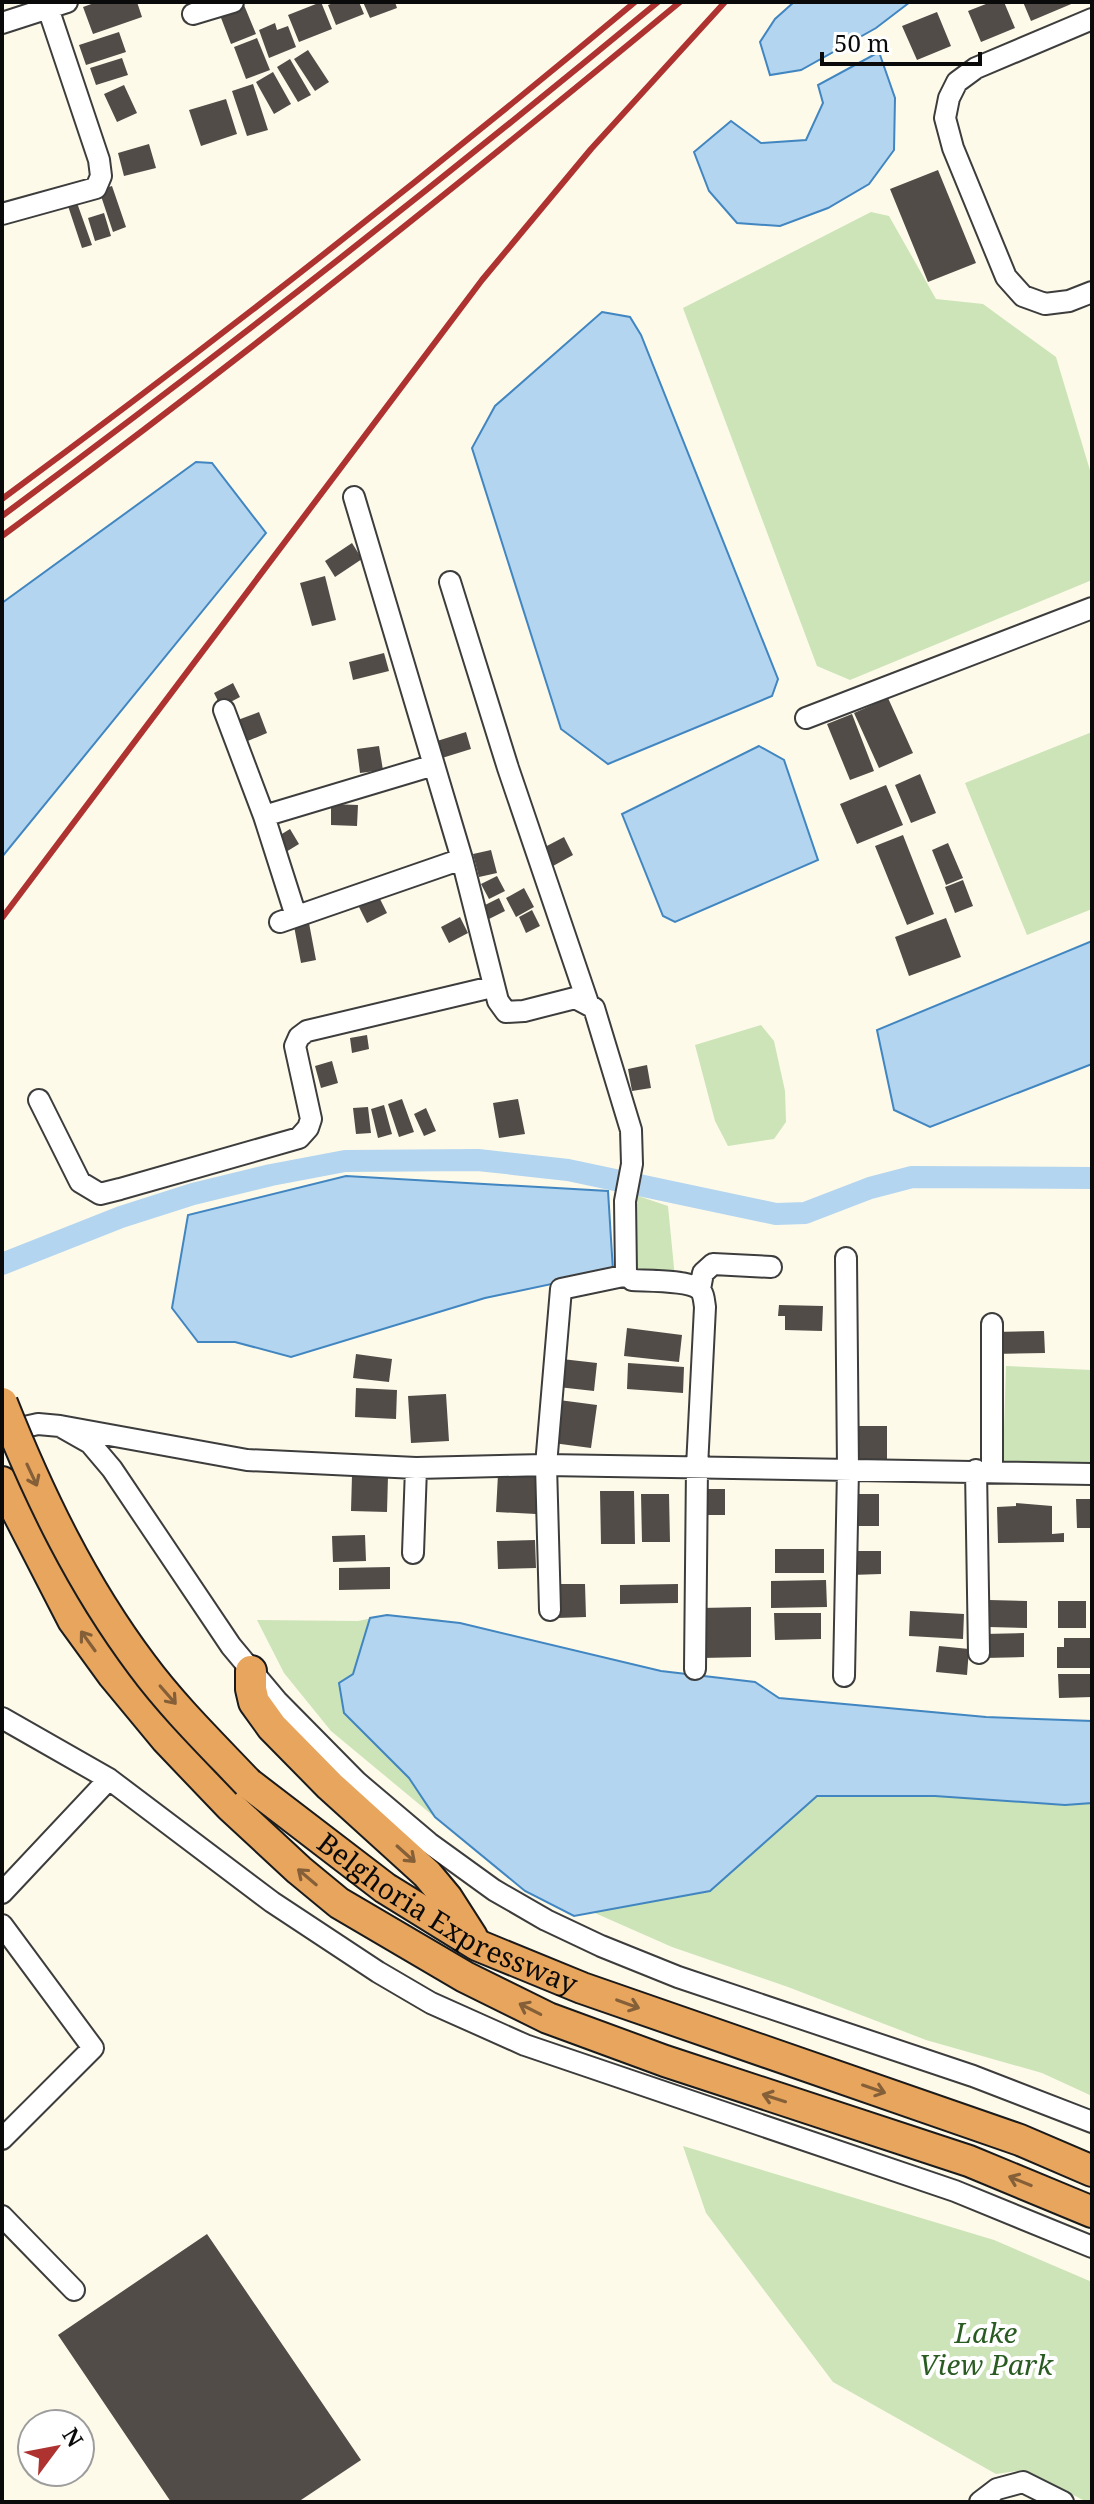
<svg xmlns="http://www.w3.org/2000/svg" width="1094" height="2504" font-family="'Noto Serif',serif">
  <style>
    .green { fill: #cce4b7 }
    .water { fill: #b3d5f0; stroke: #4186c0; stroke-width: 2 }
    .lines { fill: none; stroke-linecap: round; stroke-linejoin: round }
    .canal { stroke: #b3d5f0; stroke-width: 22 }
    .building { fill: #524c48 }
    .minor-casing { stroke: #3d3d3d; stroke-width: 24 }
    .highway-casing { stroke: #1b1b1b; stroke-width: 34 }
    .minor { stroke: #fff; stroke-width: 20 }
    .highway { stroke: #e7a55e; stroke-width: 30 }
    .rail { stroke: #ad3230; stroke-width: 6 }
    .highway-bridge-casing { stroke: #1b1b1b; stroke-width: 34; stroke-linecap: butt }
    .highway-bridge { stroke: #e7a55e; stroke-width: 30 }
    .oneway { stroke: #845f38 }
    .labels { text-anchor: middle; stroke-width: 8; stroke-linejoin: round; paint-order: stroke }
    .street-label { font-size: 28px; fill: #0a0a0a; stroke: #fff }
    .park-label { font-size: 28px; font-style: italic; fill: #2a5b22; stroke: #fff }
  </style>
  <rect width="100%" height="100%" fill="#fdfaea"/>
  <path class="green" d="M871,212l18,4 47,83 47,5 73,53 36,120v103l-242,100 -33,-14 -134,-358z
    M1092,732v177l-65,26 -62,-152z
    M761,1025l13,16 11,50 1,31 -12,17 -46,7 -13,-25 -20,-76z
    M632,1194l36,12 7,72 -40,-6z
    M1006,1366l86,4v95l-89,-4z
    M387,1615l50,4 340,79 182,18 133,5v375l-50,-23 -116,-33 -138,-53 -116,-40 -118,-52 -70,-37 -153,-127 -47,-58 -27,-53 101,1z
    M683,2146l311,94 98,42v220h-5l-63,-32 -28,4 -163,-92 -127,-169z"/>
  <path class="water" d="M794,2h116l-34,26 -75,42 -31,5 -10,-33 15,-23z
    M879,52l16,46 -1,52 -25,34 -41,24 -48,18 -43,-3 -28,-32 -15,-39 37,-31 30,22 45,-3 17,-37 -5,-18z
    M602,312l28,5 11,18 137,344 -6,17 -164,68 -47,-35 -89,-281 23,-42z
    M196,462l16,1 54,70 -264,324v-254z
    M759,746l25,14 34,100 -143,62 -12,-6 -41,-102z
    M1092,941v123l-162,63 -36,-17 -17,-80z
    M346,1176l262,15 5,80 -128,27 -194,59 -56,-15h-37l-26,-34 16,-93z
    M387,1615l73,8 201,48 94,11 24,16 207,19 106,4v82l-27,2 -130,-9h-118l-107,95 -136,25 -49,-25 -90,-74 -26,-39 -65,-65 -5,-30 14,-9 17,-56z"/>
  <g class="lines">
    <path class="canal" d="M2,1264l119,-47 72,-23 78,-19 74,-14 133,-1 90,10 208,44 29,-1 65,-25 42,-11 180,1"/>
  </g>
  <path class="building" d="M97,2h40l5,15 -49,17 -10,-27z
    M321,2l11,27 -33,13 -11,-27z
    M336,2h23l5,12 -28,11 -8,-20z
    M363,2h32l2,6 -27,10z
    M991,2h13l11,26 -34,14 -13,-31z
    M1023,2h53l-45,19z
    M244,5l12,29 -25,10 -13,-34z
    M937,12l14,34 -34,14 -15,-34z
    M275,23l2,7 11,-4 8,21 -27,11 -10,-28z
    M119,32l7,20 -40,13 -7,-20z
    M257,38l13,32 -24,9 -12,-32z
    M308,50l21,32 -14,9 -21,-32z
    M122,58l6,17 -32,10 -6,-17z
    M290,59l21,36 -13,7 -21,-35z
    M273,72l18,32 -17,10 -18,-32z
    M253,84l15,46 -21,6 -15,-45z
    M124,85l13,28 -20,9 -13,-28z
    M226,99l11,35 -36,12 -12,-36z
    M149,144l7,24 -32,8 -6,-23z
    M938,170l38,93 -48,19 -38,-93z
    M112,186l14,41 -13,5 -14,-42z
    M76,200l16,45 -10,3 -15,-45z
    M104,213l7,23 -16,5 -7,-23z
    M352,543l10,16 -27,18 -10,-16z
    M325,576l11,44 -24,6 -12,-43z
    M384,653l5,18 -36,9 -4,-18z
    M233,683l7,14 -19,10 -7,-14z
    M888,698l25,55 -34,15 -25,-55z
    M259,712l8,21 -24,10 -8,-22z
    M852,714l22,57 -24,9 -23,-56z
    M466,732l5,17 -29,9 -5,-17z
    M379,746l4,24 -23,3 -3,-24z
    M920,774l16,39 -25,10 -16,-38z
    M886,785l17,40 -46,19 -17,-40z
    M331,804l27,1 -1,21 -26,-1z
    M290,829l9,15 -18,11 -9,-15z
    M903,835l31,79 -27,11 -32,-79z
    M564,837l9,18 -20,11 -10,-18z
    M948,843l15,35 -17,7 -14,-35z
    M491,850l6,23 -18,4 -6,-23z
    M497,876l8,15 -16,8 -8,-15z
    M963,880l10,26 -18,7 -10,-26z
    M524,888l10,19 -18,10 -10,-19z
    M379,897l8,16 -20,10 -8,-16z
    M499,898l6,13 -18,9 -6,-13z
    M532,910l8,16 -14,7 -7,-16z
    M460,917l8,16 -19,10 -8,-16z
    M946,918l15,39 -52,19 -14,-39z
    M309,923l7,37 -15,3 -7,-37z
    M367,1035l2,14 -17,4 -2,-15z
    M332,1061l6,22 -17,5 -6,-22z
    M647,1065l4,23 -19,3 -4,-22z
    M402,1099l12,33 -15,5 -11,-33z
    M518,1099l7,35 -26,4 -6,-35z
    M384,1105l8,29 -14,4 -7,-29z
    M368,1107l3,26 -15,1 -3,-26z
    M426,1108l10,23 -12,5 -10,-22z
    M779,1305l44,1 -1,25 -37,-1v-14h-7z
    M627,1328l55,7 -3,27 -55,-6z
    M1044,1331l1,22 -52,1 -1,-22z
    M356,1354l36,5 -3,23 -36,-4z
    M562,1359l35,4 -3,28 -36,-4z
    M628,1363l56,4 -1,26 -56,-4z
    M356,1388l41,2 -1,29 -41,-2z
    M446,1394l3,47 -38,2 -3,-47z
    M559,1400l38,5 -6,43 -38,-5z
    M853,1426h34v34l-34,1z
    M498,1474l39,1 -1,39 -40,-2z
    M352,1475l36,1 -1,36 -36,-1z
    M702,1489h23v26h-23z
    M600,1491h34l1,53h-34z
    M641,1494h28l1,48h-28z
    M854,1494h25v32h-24z
    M1076,1499h16v29h-15z
    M1016,1503l36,3v28l12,-1v9l-66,1 -1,-36 19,-1z
    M365,1535l1,26 -33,1 -1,-26z
    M535,1540l1,28 -38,1 -1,-28z
    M775,1549h49v24h-49z
    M851,1551h30v23l-30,1z
    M390,1567v22l-51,1v-22z
    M826,1580l1,27 -56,1v-27z
    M556,1584h29l1,33 -29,1z
    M678,1584v19l-58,1v-19z
    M989,1600l38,1v27l-38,-1z
    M1058,1601h28v27h-28z
    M751,1607v50l-50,1 -1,-50z
    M910,1611l54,3 -1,25 -54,-3z
    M774,1613h47v26l-46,1z
    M1024,1633v24l-39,1 -1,-24z
    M1064,1638h28v30h-35v-21h7z
    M939,1646l30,3 -2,26 -31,-3z
    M1058,1674h34v23l-33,1z
    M207,2234l154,226 -63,42h-127l-113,-167z"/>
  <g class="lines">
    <defs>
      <path id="minor" d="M193,14l40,-12
        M1092,19l-116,49 -19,14 -8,16 -4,20 8,30 53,129 17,19 22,8 24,-3 23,-9
        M2,23l65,-21
        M2,214l94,-26 5,-12 -2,-16 -53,-158
        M354,497l108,362 36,142 8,11 18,-1 51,-13 19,10 37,122 1,34 -7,37 1,72 6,7c14,1 56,0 67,9 5,4 5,12 6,18l-8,160 -2,202
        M450,582l58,186 80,235
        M224,710l40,106 32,100
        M806,718l286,-110
        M264,816l170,-51
        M280,922l182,-63
        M39,1100l41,82 20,12 20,-5 179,-51 9,-10 3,-9 -16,-73 4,-9 8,-6 185,-44
        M700,1289l3,-16 10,-9 58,3
        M992,1324v147
        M60,1426l30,17 22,26 119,177 46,55 80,81 72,61 65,47 52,30 55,26 77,31 295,99 119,46
        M2,1432l36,-8 22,2 187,34 169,8 130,-3 546,9
        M976,1470l3,183
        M413,1553l3,-85
        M550,1610l-4,-145 15,-176 67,-14
        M844,1676l4,-207 -2,-211
        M2,1718l107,61 163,123 106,70 53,31 94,42 430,146 137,56
        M2,1893l107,-114
        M2,1925l91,123 -91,91
        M2,2216l72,74
        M980,2502l17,-13 26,-7 40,20"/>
      <g id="highway">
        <path d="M2,1482l71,138 40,55 53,64 64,67 69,64 40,33 126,74 83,41 117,43 304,100 123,51"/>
        <path d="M251,1671v18l3,13 18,25 58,59 97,88 20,24 25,39"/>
        <path id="s1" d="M248,1783l137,105 92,57 105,43 438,152 72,31"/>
      </g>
    </defs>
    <use href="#minor" class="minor-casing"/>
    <use href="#highway" class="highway-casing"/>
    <use href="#minor" class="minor"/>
    <use href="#highway" class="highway"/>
    <path class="rail" d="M2,499c216,-159 427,-325 633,-497
      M2,516c223,-165 442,-337 656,-514
      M2,536c232,-171 456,-350 678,-534
      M2,918l480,-638 109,-131 134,-147"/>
    <defs>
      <path id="highway-bridge" d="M2,1403c37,93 80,182 140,262 31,42 70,80 106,118"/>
    </defs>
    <use href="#highway-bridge" class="highway-bridge-casing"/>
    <use href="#highway-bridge" class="highway-bridge"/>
  </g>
  <defs><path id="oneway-shaft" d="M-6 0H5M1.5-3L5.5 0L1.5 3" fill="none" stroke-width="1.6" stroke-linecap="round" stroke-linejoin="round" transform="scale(2)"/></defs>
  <g class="oneway">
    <use href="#oneway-shaft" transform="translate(32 1475) rotate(65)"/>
    <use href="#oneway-shaft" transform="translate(88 1641) rotate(-126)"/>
    <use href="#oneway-shaft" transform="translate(168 1695) rotate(49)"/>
    <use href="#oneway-shaft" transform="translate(406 1854) rotate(42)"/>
    <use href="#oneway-shaft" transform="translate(307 1877) rotate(-140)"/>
    <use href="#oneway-shaft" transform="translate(628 2004) rotate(20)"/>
    <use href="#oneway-shaft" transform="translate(530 2009) rotate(-153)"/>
    <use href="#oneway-shaft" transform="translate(874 2089) rotate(19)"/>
    <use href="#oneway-shaft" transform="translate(774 2098) rotate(-162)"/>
    <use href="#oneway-shaft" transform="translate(1020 2181) rotate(-158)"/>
  </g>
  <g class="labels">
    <g class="street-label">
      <text dy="10" stroke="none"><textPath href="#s1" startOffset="240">Belghoria Expressway</textPath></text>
    </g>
    <g class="park-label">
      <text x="986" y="2343">Lake<tspan x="986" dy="32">View Park</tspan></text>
    </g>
  </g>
  <rect width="1094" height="2504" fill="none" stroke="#0a0a0a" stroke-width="8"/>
  <g transform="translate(56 2448) rotate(58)"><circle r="38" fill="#ffffff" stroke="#9d9d9d" stroke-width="2"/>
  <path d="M0-6L14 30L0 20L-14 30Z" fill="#ad3230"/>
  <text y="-12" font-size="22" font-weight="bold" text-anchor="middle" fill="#0a0a0a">N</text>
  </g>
  <path d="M822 52v12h158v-12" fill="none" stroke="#0a0a0a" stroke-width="4"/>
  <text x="834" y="52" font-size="24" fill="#0a0a0a" stroke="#ffffff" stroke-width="6" paint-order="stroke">50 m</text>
</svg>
